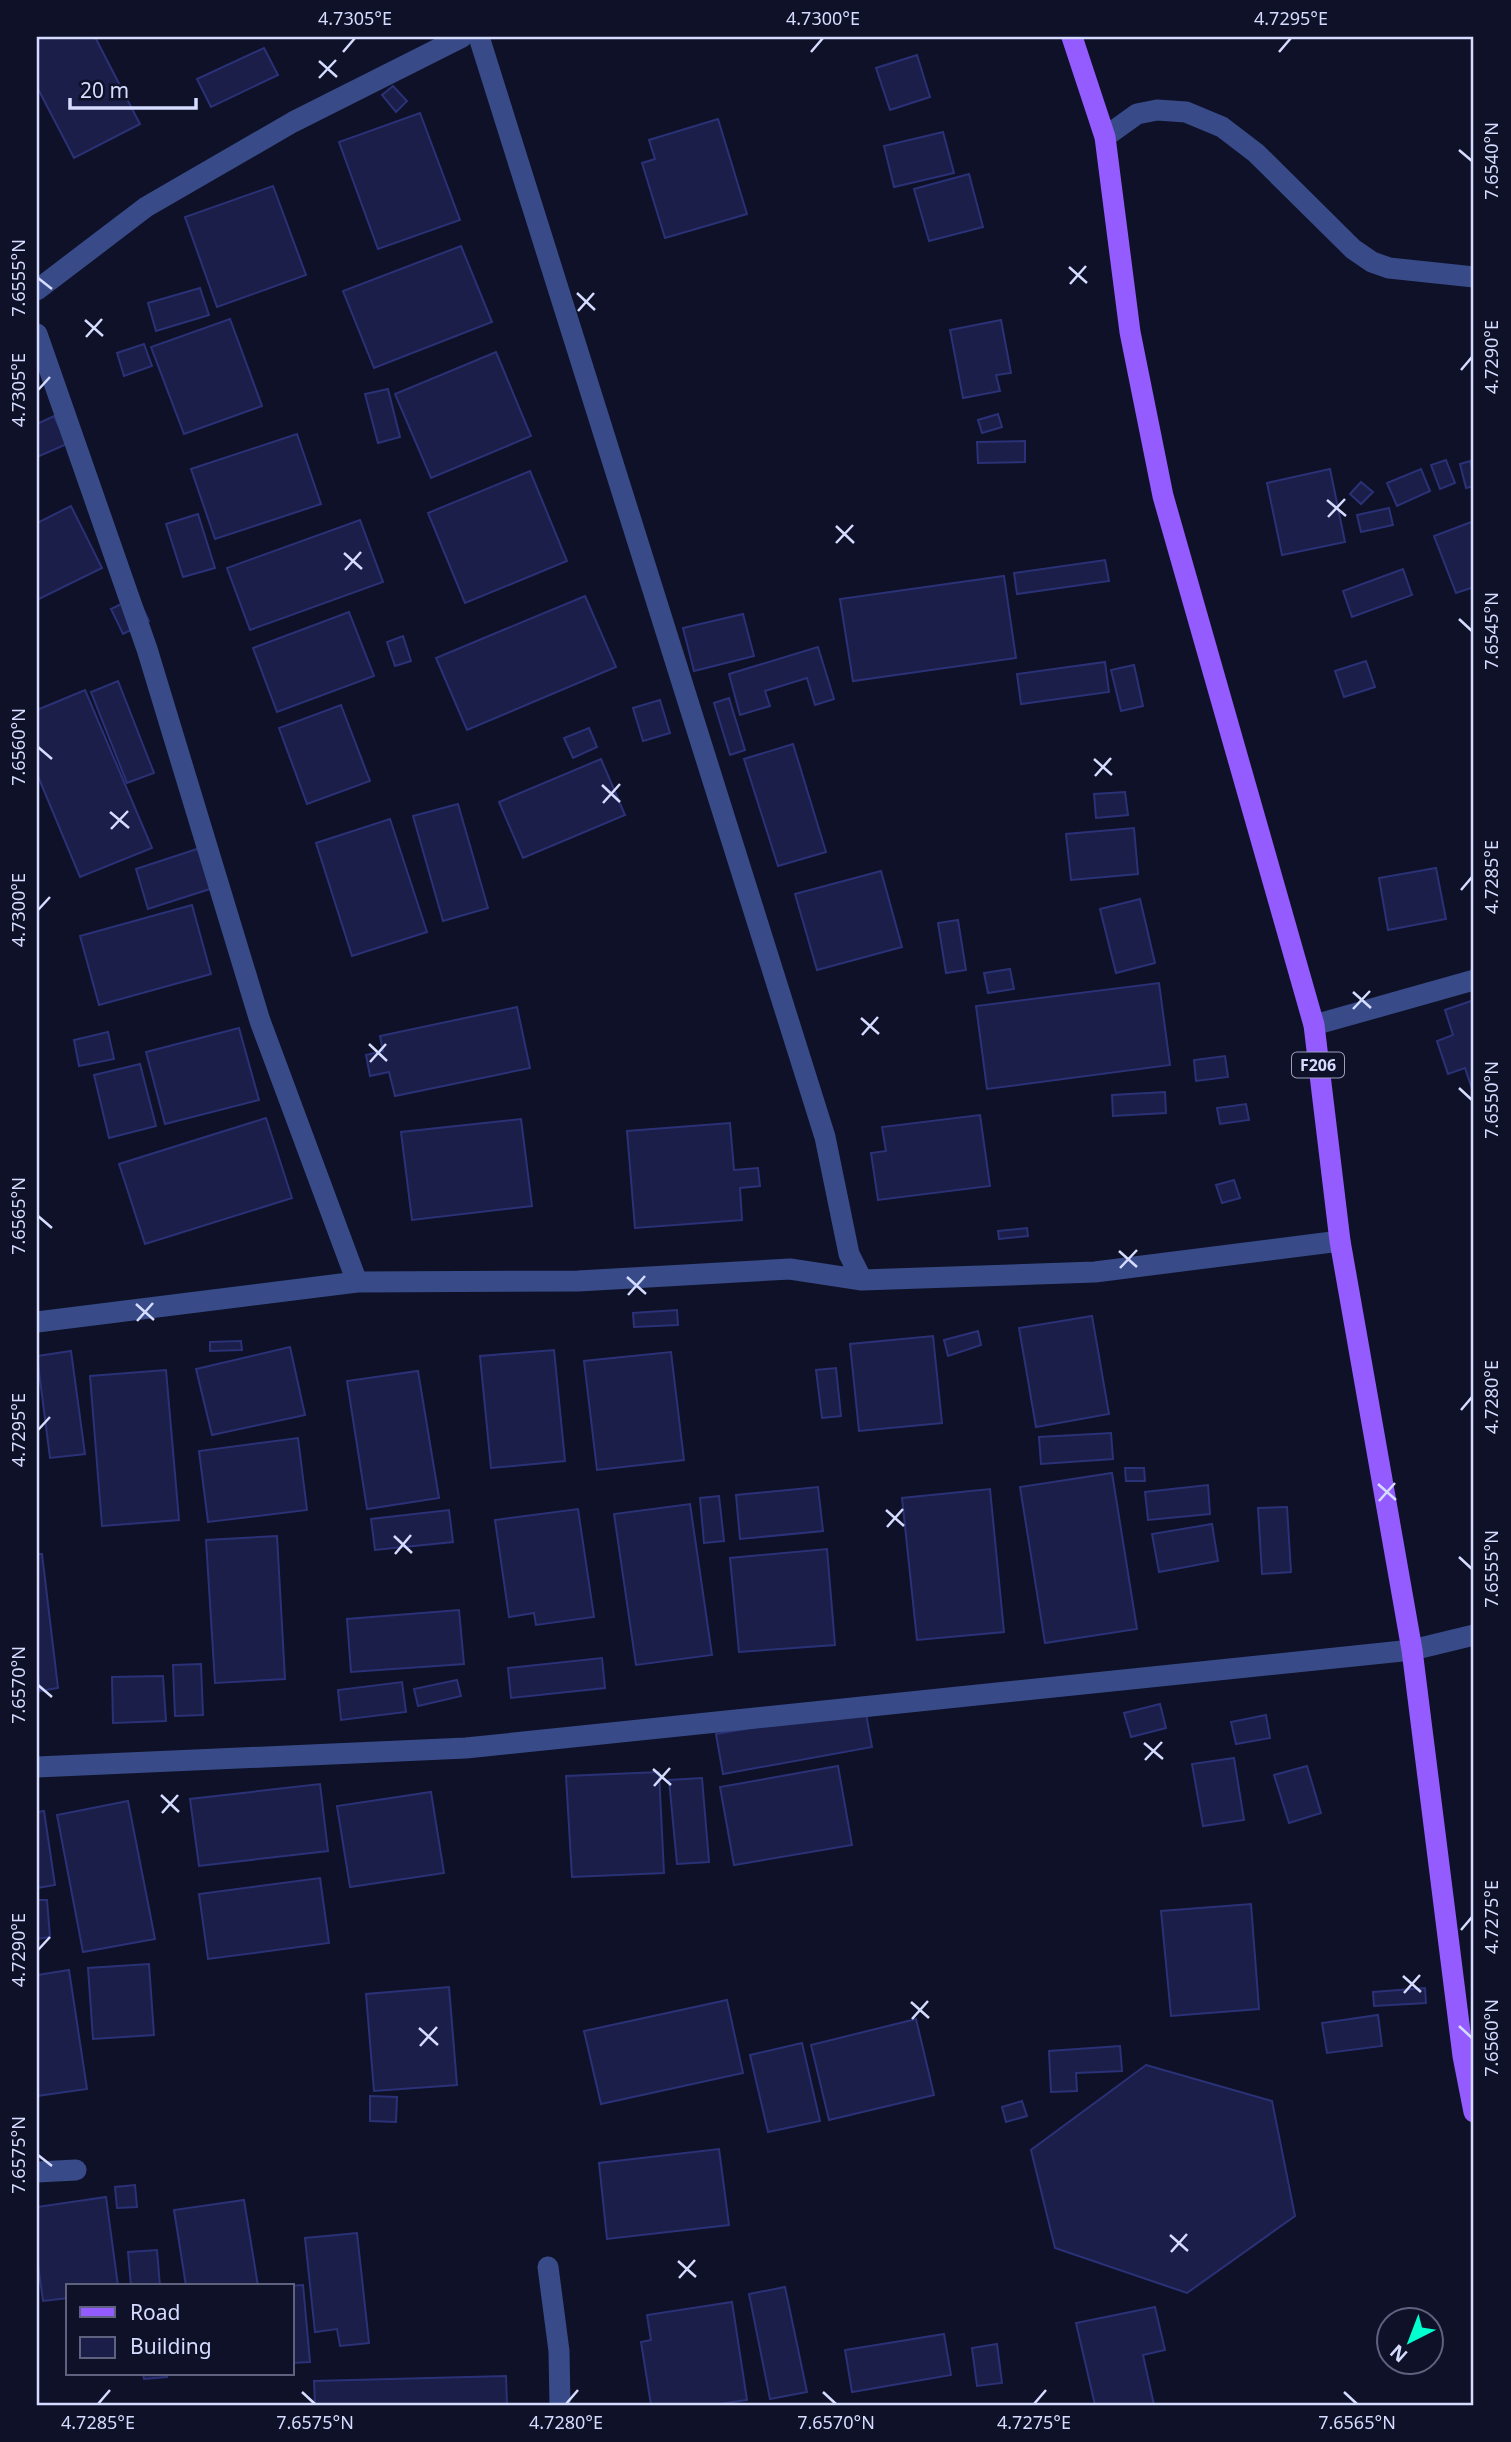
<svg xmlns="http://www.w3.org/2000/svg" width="1511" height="2442" font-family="'Noto Sans',sans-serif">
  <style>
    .building { fill: #1a1e49; stroke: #2b3176; stroke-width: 2 }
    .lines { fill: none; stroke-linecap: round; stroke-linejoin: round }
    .minor { stroke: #384b88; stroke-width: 21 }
    .major { stroke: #945cff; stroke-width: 21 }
    .ticks { fill: none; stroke: #d5dcff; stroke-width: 2.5 }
    .labels { text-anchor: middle; stroke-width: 5; stroke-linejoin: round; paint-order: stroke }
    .shield { fill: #0e1128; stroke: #999fbe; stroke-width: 2 }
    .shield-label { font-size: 16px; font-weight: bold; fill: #d5dcff }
    .neatline { fill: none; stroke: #d5dcff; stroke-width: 2.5 }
    .ticks-label { font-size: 18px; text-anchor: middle; fill: #d5dcff }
  </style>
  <rect width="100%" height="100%" fill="#0e1128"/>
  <path class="building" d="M37,37h58l45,87 -66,34 -37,-71z
    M264,48l14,27 -67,32 -14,-28z
    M917,55l13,42 -40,13 -14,-42z
    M393,86l14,15 -11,11 -14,-17z
    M420,113l40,107 -82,29 -39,-107z
    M718,119l29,95 -82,24 -23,-75 13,-4 -6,-19z
    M943,132l11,41 -60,14 -10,-41z
    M969,174l14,53 -54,14 -15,-52z
    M273,186l33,89 -89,32 -32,-90z
    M461,246l31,76 -118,46 -31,-77z
    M200,288l9,27 -53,16 -8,-28z
    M230,319l32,87 -78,28 -33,-87z
    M1001,320l10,53 -15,2 4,16 -37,7 -13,-68z
    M144,344l8,22 -28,10 -7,-23z
    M496,352l35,84 -100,42 -36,-84z
    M388,389l12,48 -22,6 -13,-49z
    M998,414l4,13 -20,6 -4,-13z
    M54,416l13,28 -30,13v-33z
    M297,434l24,70 -106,35 -24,-70z
    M1025,441v21l-47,1 -1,-21z
    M1446,460l9,23 -15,6 -9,-24z
    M1470,461l4,14v11l-8,2 -6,-24z
    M1330,469l15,73 -63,13 -15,-72z
    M1421,469l9,22 -33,15 -10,-23z
    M530,471l37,90 -102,42 -37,-90z
    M1361,482l12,10 -12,12 -11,-10z
    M71,506l31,62 -65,32v-77z
    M1389,508l4,17 -32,7 -4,-17z
    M198,514l17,54 -32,9 -17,-53z
    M360,520l23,62 -133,48 -23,-62z
    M1474,521v66l-18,6 -22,-57z
    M1105,560l4,21 -92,13 -3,-21z
    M1403,569l9,26 -60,22 -9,-26z
    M1004,576l12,82 -163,23 -13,-82z
    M137,596l12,25 -26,13 -12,-25z
    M585,596l31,71 -149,63 -31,-72z
    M349,612l25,64 -97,36 -24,-64z
    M743,614l11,42 -60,15 -11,-43z
    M403,636l8,25 -16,5 -8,-24z
    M818,647l16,52 -19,6 -8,-27 -42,13 5,15 -30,9 -11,-41z
    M1366,661l9,26 -31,10 -9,-26z
    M1105,662l4,30 -88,12 -4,-30z
    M1134,665l9,41 -22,5 -10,-41z
    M118,681l36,92 -27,10 -36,-91z
    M85,690l67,158 -72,29 -43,-103v-64z
    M729,698l16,52 -15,5 -16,-52z
    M660,700l10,33 -27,8 -10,-33z
    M341,705l29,76 -63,23 -28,-76z
    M589,728l8,19 -24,11 -9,-20z
    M793,744l33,108 -48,14 -34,-107z
    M601,759l24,56 -102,43 -24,-56z
    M1125,792l3,23 -32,3 -2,-24z
    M458,804l30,104 -45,13 -30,-105z
    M390,819l37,113 -75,24 -36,-113z
    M1134,828l4,46 -67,6 -5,-46z
    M203,847l13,40 -68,22 -12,-40z
    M1436,868l10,51 -58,11 -9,-52z
    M881,871l21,76 -85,23 -22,-76z
    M1140,899l15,64 -39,10 -16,-64z
    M192,905l19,69 -112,31 -19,-69z
    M958,920l8,50 -20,3 -8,-50z
    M1010,969l4,20 -26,4 -4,-20z
    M1159,983l11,82 -183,24 -11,-83z
    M1474,1000v91l-1,1 -8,-24 -17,6 -11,-33 16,-6 -8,-25z
    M517,1007l13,61 -135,28 -6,-24 -19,4 -4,-21 17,-4 -3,-15z
    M239,1028l20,72 -94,24 -19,-72z
    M108,1032l6,27 -35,7 -5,-26z
    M1225,1056l3,21 -32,4 -2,-21z
    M140,1064l16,62 -47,12 -15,-63z
    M1165,1092l1,21 -53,3 -1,-21z
    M1246,1104l3,16 -29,4 -3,-16z
    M980,1115l10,71 -112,14 -7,-47 15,-2 -4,-24z
    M266,1118l26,80 -147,46 -26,-80z
    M521,1119l11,87 -120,14 -11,-88z
    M730,1123l4,47 24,-2 2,18 -20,2 2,32 -107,8 -8,-97z
    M1234,1180l6,18 -18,5 -6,-18z
    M1027,1228l1,8 -29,3 -1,-8z
    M677,1310l1,15 -44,2 -1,-14z
    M1092,1316l17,98 -73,13 -17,-99z
    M978,1331l3,14 -33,11 -4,-16z
    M933,1336l9,87 -83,8 -9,-87z
    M241,1341l1,9 -32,1v-9z
    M290,1347l15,68 -93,20 -16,-66z
    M554,1350l11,111 -74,7 -11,-112z
    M71,1351l14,103 -35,4 -13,-102z
    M671,1352l13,108 -87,10 -13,-109z
    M836,1368l5,48 -19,2 -6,-48z
    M166,1370l13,150 -77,6 -12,-150z
    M418,1371l21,127 -72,11 -20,-128z
    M1111,1433l2,26 -72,5 -2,-27z
    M298,1438l9,72 -99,12 -9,-71z
    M1125,1468h19l1,13h-19z
    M1112,1473l25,156 -92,14 -25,-156z
    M1208,1485l2,29 -62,6 -3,-28z
    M818,1487l5,44 -83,8 -4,-44z
    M990,1489l14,143 -87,8 -15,-142z
    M719,1496l5,45 -20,2 -4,-45z
    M690,1504l22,151 -76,10 -22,-151z
    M1287,1507l4,65 -29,2 -4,-66z
    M578,1509l16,108 -58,8 -2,-12 -25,4 -14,-97z
    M449,1510l4,32 -78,8 -4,-31z
    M1212,1524l6,37 -59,11 -7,-38z
    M277,1536l8,143 -70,4 -9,-143z
    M827,1549l8,96 -96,7 -9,-94z
    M37,1554h5l16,134 -18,3 -3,-23z
    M459,1610l5,54 -113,8 -4,-53z
    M602,1658l3,30 -94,10 -3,-30z
    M201,1664l2,51 -28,1 -2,-51z
    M163,1676l3,45 -53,2 -1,-46z
    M457,1680l4,16 -43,10 -4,-17z
    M402,1682l4,30 -65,8 -3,-30z
    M1160,1704l6,24 -35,9 -7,-24z
    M865,1708l7,39 -149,27 -7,-40z
    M1266,1715l4,23 -34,6 -5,-22z
    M1234,1758l10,62 -41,6 -11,-62z
    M838,1766l14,79 -118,20 -14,-78z
    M1307,1766l14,47 -32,10 -15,-48z
    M659,1772l5,101 -92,4 -6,-101z
    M702,1778l7,84 -32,2 -8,-84z
    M320,1784l8,67 -129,15 -9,-67z
    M431,1792l13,81 -94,14 -13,-81z
    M128,1801l27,138 -72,13 -26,-137z
    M44,1811l11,74 -18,3v-76z
    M320,1878l9,65 -121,16 -9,-65z
    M37,1900h10l3,37 -13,2z
    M1251,1904l8,105 -88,7 -10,-105z
    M149,1964l5,71 -61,4 -5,-71z
    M69,1970l18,119 -50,7v-121z
    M449,1987l8,98 -83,6 -8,-97z
    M1425,1988l1,15 -52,3 -1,-14z
    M727,2000l16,73 -142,31 -17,-73z
    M1378,2015l4,31 -55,7 -5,-30z
    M916,2019l18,76 -105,25 -18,-75z
    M802,2043l18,78 -52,11 -18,-77z
    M1120,2046l2,25 -46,2 1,18 -26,1 -2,-41z
    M1146,2065l126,36 23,115 -108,77 -132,-45 -24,-98z
    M370,2096l27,1 -1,25 -26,-1z
    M1022,2101l5,15 -21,6 -4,-15z
    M719,2149l10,76 -122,14 -8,-76z
    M135,2185l2,22 -20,1 -2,-21z
    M106,2197l12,89h-50v12l-25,3 -6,-44v-50z
    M244,2200l14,86h-72l-12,-76z
    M357,2233l12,110 -29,3 -3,-17 -22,3 -10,-94z
    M157,2250l3,36h-29l-3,-34z
    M303,2285l7,77 -18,1v-77h-6z
    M785,2287l22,105 -37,7 -21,-105z
    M732,2302l15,98 -34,5h-62l-10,-63 10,-2 -4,-25z
    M1155,2307l10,43 -22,5 11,50h-59l-19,-82z
    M944,2334l7,41 -99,17 -7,-42z
    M997,2344l5,39 -25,3 -5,-38z
    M143,2374h24v3l-23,2z
    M506,2376l1,29h-192l-1,-24z"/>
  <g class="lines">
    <path class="minor" d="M479,37l346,1100 24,117 13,26
      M1105,137l32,-23 20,-4 29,2 36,15 34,26 97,96 19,13 17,6 85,9
      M37,290l109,-83 147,-85 169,-85
      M37,334l110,315 113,372 97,261
      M1314,1025l160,-45
      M37,1322l320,-40 221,-1 212,-12 72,11 233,-8 245,-31
      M37,1767l429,-19 946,-98 62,-15
      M37,2172l39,-2
      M548,2267l11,84 1,54"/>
    <path class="major" d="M1072,37l33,100 25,195 33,164 151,529 26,216 72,409 51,406 11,56"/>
  </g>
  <path class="ticks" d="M343,52l12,-14M811,52l12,-14M1279,52l12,-14M319,61l18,16M319,78l17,-18M1459,150l13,11M1069,267l18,16M38,278l14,11M1070,284l16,-18M577,293l18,17M578,311l16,-18M85,320l18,16M86,337l16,-18M1461,370l11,-13M38,390l12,-13M1327,500l19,16M1328,517l17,-18M836,526l18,17M836,543l17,-18M344,553l18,16M345,570l16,-18M1459,619l13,12M38,747l14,12M1094,759l18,16M1095,776l16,-18M602,785l18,17M603,803l17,-19M110,812l19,16M111,829l17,-18M1461,890l11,-13M38,910l12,-13M1353,992l18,16M1353,1009l17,-18M861,1018l18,16M862,1035l16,-18M369,1044l18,17M370,1062l16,-18M1459,1088l13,12M38,1216l14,12M1119,1251l18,16M1120,1268l17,-18M627,1277l19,17M628,1295l17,-19M136,1304l18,16M137,1321l16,-18M1461,1410l11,-13M38,1430l12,-13M1378,1484l18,16M1379,1501l16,-18M886,1510l18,16M887,1527l16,-18M394,1536l18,17M395,1554l16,-19M1459,1557l13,12M38,1685l14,12M1144,1743l19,16M1145,1760l17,-18M653,1769l18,16M654,1786l16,-18M161,1795l18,17M162,1813l16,-18M1461,1930l11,-13M38,1950l12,-13M1403,1976l18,16M1404,1993l16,-18M911,2002l18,16M912,2019l16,-18M1459,2026l13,12M419,2028l19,17M420,2046l17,-19M38,2155l14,11M1170,2235l18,16M1171,2252l16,-18M678,2261l18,16M679,2278l16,-18M302,2392l13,12M823,2392l13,12M1344,2392l13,12M98,2404l12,-14M566,2404l12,-14M1034,2404l12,-14"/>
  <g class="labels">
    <rect class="shield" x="1292" y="1052.5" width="52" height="25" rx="5"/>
    <g class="shield-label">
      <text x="1318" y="1071">F206</text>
    </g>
  </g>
  <rect width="1511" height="2442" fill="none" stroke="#0e1128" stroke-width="77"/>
  <rect x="66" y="2284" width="228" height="91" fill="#0e1128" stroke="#5e627e" stroke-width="2"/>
  <rect x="80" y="2307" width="35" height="10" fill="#945cff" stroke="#5e627e" stroke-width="2"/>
  <text x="130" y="2320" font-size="21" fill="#d5dcff">Road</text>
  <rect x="80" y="2337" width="35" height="21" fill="#1a1e49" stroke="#5e627e" stroke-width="2"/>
  <text x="130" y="2354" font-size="21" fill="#d5dcff">Building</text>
  <g transform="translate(1410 2341) rotate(222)"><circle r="33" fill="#0e1128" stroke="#5e627e" stroke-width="2"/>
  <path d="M0-5L12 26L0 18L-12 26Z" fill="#01ffd0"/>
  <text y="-10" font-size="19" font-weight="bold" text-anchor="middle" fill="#d5dcff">N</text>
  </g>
  <path d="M70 98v10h126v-10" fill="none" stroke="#d5dcff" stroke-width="3.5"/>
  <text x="80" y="98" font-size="21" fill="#d5dcff" stroke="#0e1128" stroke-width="5" paint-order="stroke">20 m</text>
  <rect x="38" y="38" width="1434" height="2366" class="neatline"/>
  <g class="ticks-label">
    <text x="355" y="25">4.7305°E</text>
    <text x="823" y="25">4.7300°E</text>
    <text x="1291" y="25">4.7295°E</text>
    <text transform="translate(1492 161) rotate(-90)" y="6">7.6540°N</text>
    <text transform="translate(19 278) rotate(-90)" y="6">7.6555°N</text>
    <text transform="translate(1492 357) rotate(-90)" y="6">4.7290°E</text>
    <text transform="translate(19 390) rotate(-90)" y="6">4.7305°E</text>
    <text transform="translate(1492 631) rotate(-90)" y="6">7.6545°N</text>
    <text transform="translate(19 747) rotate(-90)" y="6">7.6560°N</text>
    <text transform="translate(1492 877) rotate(-90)" y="6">4.7285°E</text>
    <text transform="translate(19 910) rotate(-90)" y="6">4.7300°E</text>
    <text transform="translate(1492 1100) rotate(-90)" y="6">7.6550°N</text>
    <text transform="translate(19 1216) rotate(-90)" y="6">7.6565°N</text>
    <text transform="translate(1492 1397) rotate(-90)" y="6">4.7280°E</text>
    <text transform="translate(19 1430) rotate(-90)" y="6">4.7295°E</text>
    <text transform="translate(1492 1569) rotate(-90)" y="6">7.6555°N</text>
    <text transform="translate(19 1685) rotate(-90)" y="6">7.6570°N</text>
    <text transform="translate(1492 1917) rotate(-90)" y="6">4.7275°E</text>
    <text transform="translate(19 1950) rotate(-90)" y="6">4.7290°E</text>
    <text transform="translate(1492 2038) rotate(-90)" y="6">7.6560°N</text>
    <text transform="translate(19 2155) rotate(-90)" y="6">7.6575°N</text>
    <text x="98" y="2429">4.7285°E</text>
    <text x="315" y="2429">7.6575°N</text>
    <text x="566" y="2429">4.7280°E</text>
    <text x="836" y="2429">7.6570°N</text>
    <text x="1034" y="2429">4.7275°E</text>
    <text x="1357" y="2429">7.6565°N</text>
  </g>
</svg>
